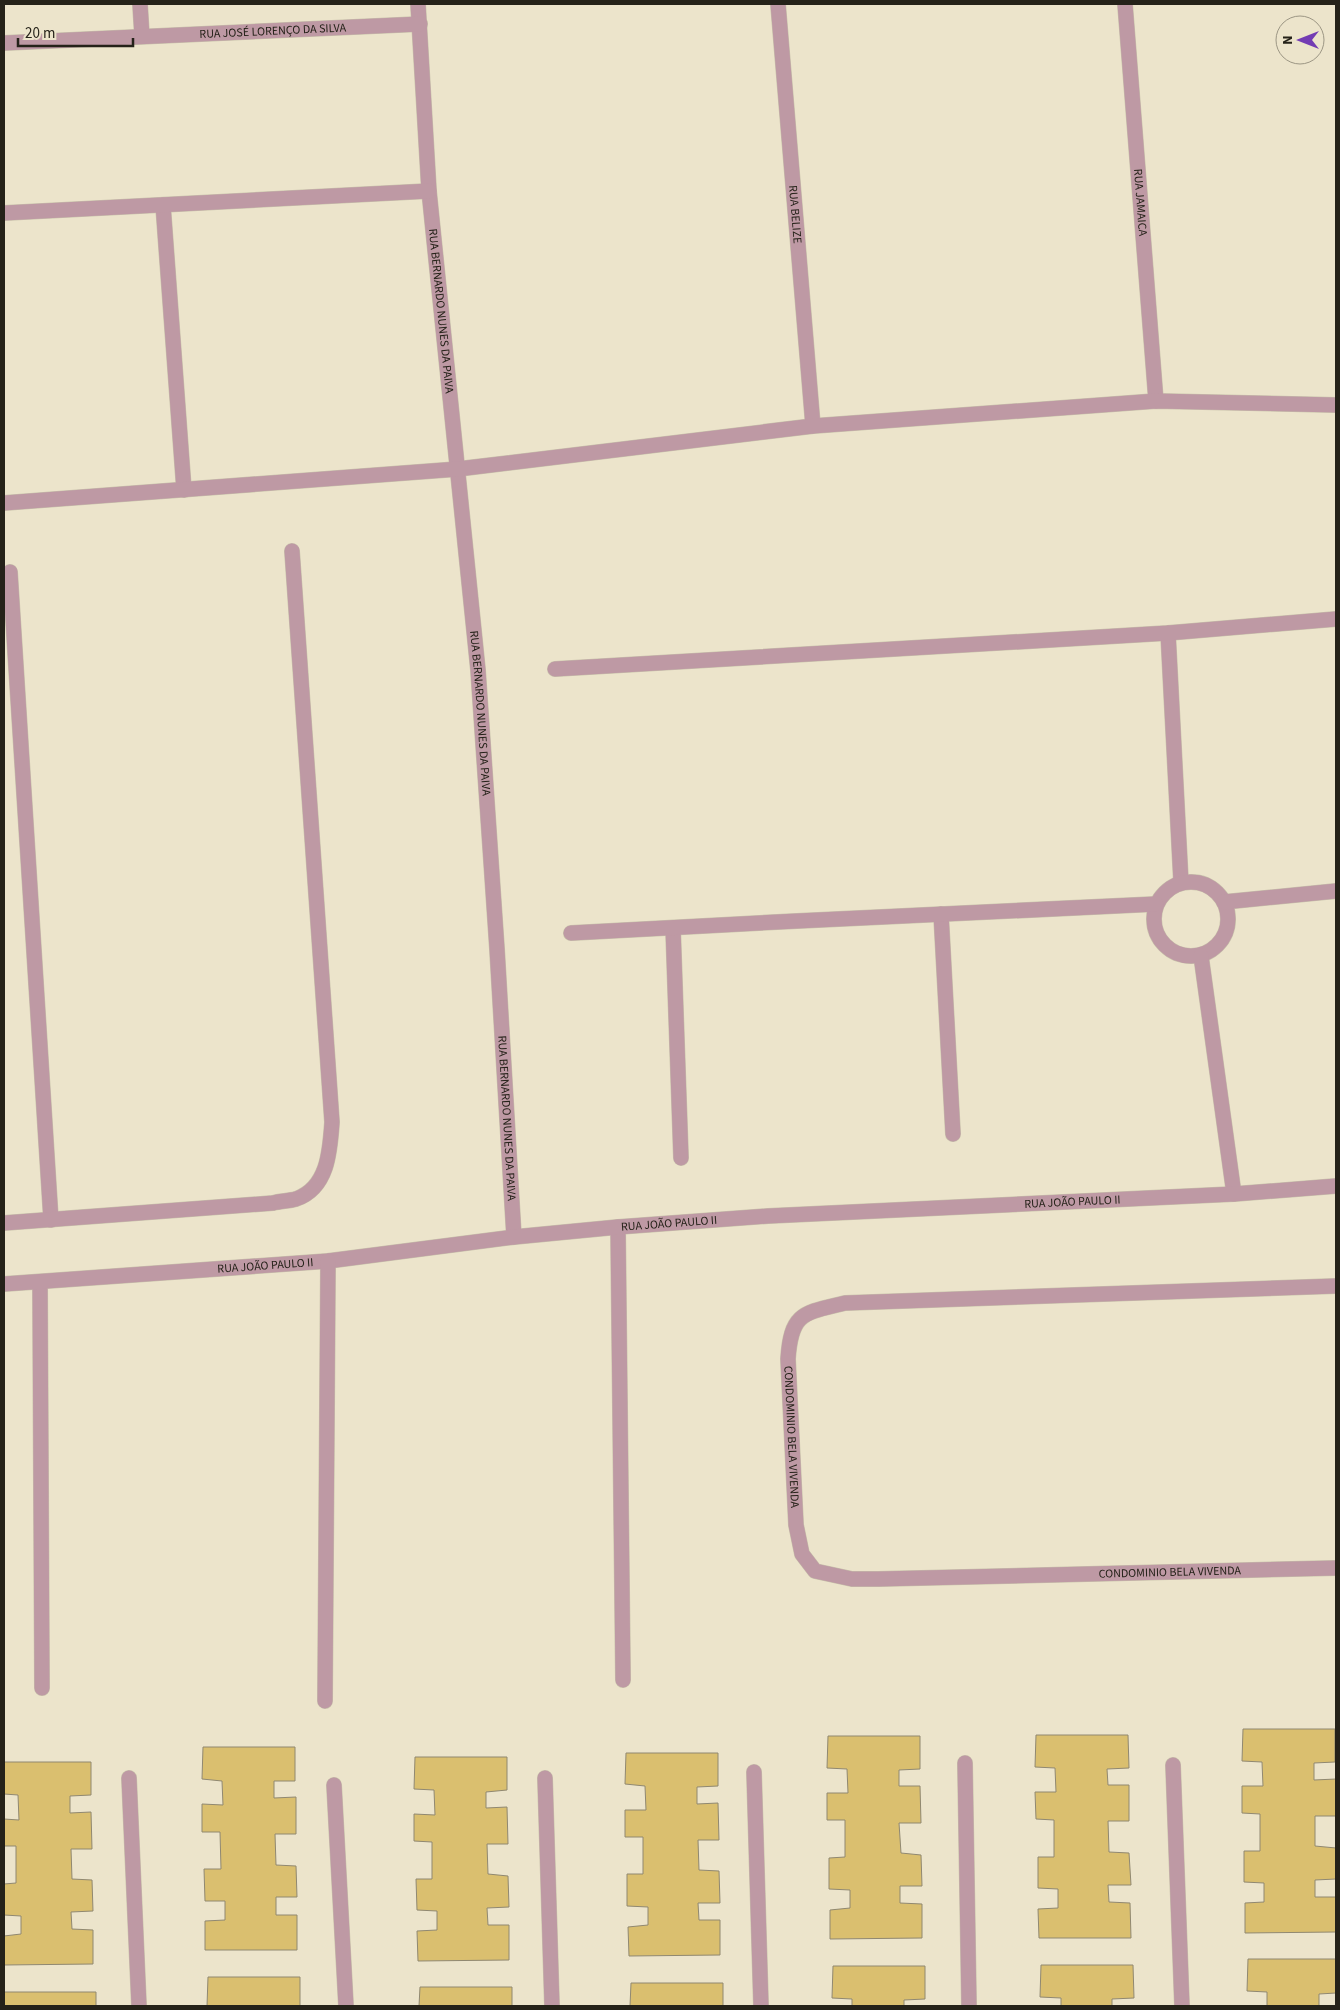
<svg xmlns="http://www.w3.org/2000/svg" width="1340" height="2010" font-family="'Source Sans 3',sans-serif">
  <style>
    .building { fill: #dabf6f; stroke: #908871 }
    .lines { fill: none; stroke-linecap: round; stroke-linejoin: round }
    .minor-casing { stroke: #c8c1ab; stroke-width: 16 }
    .minor { stroke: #be99a4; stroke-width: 15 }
    .labels { text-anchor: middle; stroke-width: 4; stroke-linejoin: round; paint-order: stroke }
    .street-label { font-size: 12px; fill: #252219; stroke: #ece4cb }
  </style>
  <rect width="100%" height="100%" fill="#ece4cb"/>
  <path class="building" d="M1243,1729h92v33l-21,1v17l22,-1v37h-21v30l21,2v31l-21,1v17h21v35l-91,1v-30l19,-1v-19l-20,-1v-31h16v-37l-18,-1v-27h21l-1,-24 -20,-1z
    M1036,1735h92l1,33 -22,1 1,16h21v36h-21l1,31 20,1 2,32h-23l1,17 21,1 1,35h-92l-1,-29 20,-1v-19l-20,-1v-31h16v-37l-18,-1 -1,-27h21l-1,-24 -20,-1z
    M828,1736h92v33l-21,1v16h21l1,37h-22l2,30 20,2 1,31h-22v17l22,1v34l-92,1v-29l20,-2v-18l-21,-1v-31l16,-1v-37h-18v-27h21l-1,-24 -20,-1z
    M203,1747h92v34h-21v17l22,-1v37h-21l1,31 20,1 1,31h-21v18h21v35h-92v-29l20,-1v-19h-20l-1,-32h17l-1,-37h-18v-28l21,1 -1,-24 -20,-2z
    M626,1753h92v33l-21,1v17l21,-1 1,37h-21l1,30 20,1 1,32h-22l1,17h21v35l-91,1 -1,-29 20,-2v-18l-21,-1v-32h16v-37h-18v-27h21l-1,-24 -20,-2z
    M415,1757h92v33l-21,2v16l21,-1 1,37h-21l1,30 20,2 1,31 -22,1 1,17h21v35l-91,1 -1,-30 20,-1v-19l-20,-1 -1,-31h16v-37l-18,-1v-27l21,1 -1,-25 -20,-1z
    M4,1762h87v33l-21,1v17l21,-1 1,37h-21l1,30 20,1 1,31 -22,1 1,17 21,1v34l-89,1v-29l17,-2v-18l-17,-1v-31l12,-1v-37h-12v-27l15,1 -1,-25 -14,-1z
    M1248,1959h88v34l-17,1v12h-52v-14l-20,-1z
    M1041,1965h92l1,33 -22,1v7h-51v-8l-21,-1z
    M833,1966h92v33l-21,1v6h-52v-7l-20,-1z
    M208,1977h92v29h-93z
    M631,1983h92v23h-93z
    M420,1987h92v19h-93z
    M4,1992h92v14h-92z"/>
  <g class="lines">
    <defs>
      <g id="minor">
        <path d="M140,4l2,32"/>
        <path id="s1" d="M418,4l11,187 49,479 19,279 17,288"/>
        <path id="s2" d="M778,4l35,422"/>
        <path id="s3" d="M1125,4l31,397"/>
        <path id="s4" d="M4,43l416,-19"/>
        <path d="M163,205l21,285"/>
        <path d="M4,213l425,-22"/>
        <path d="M4,503l454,-34 355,-43 343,-25 180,4"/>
        <path d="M10,572l41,648"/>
        <path d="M1168,633l13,249"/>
        <path d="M555,669l613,-36 168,-14"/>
        <circle cx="1191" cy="919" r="37"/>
        <path d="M1224,902l112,-11"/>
        <path d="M941,914l12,220"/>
        <path d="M673,928l8,230"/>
        <path d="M571,933l226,-12 359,-17"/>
        <path d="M1201,956l33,238"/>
        <path d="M4,1223l269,-20c7,-2 16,-2 23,-4 32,-11 34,-48 36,-77l-40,-571"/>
        <path d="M618,1227l5,453"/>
        <path d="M40,1283l2,405"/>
        <path id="s5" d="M4,1284l324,-23 186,-24 104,-10 150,-11 466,-22 102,-8"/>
        <path id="s6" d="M1336,1286l-491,17c-41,10 -54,9 -57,56l8,166 6,29 13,17 37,8h26l458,-11"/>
        <path d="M325,1701l3,-440"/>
        <path d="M965,1763l4,243"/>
        <path d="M1173,1765l9,241"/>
        <path d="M754,1772l7,234"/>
        <path d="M129,1778l10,228"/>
        <path d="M545,1778l7,228"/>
        <path d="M334,1785l12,221"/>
      </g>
    </defs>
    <use href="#minor" class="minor-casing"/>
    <use href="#minor" class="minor"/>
  </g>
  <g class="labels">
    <g class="street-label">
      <text dy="4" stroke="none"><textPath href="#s4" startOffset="269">RUA JOSÉ LORENÇO DA SILVA</textPath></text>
      <text dy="4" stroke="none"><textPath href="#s3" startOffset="199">RUA JAMAICA</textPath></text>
      <text dy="4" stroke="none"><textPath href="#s2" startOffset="211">RUA BELIZE</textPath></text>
      <text dy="4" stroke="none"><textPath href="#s1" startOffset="308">RUA BERNARDO NUNES DA PAIVA</textPath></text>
      <text dy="4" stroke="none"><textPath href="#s1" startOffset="712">RUA BERNARDO NUNES DA PAIVA</textPath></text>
      <text dy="4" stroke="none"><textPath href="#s1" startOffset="1118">RUA BERNARDO NUNES DA PAIVA</textPath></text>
      <text dy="4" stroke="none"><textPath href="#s5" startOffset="1072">RUA JOÃO PAULO II</textPath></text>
      <text dy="4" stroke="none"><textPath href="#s5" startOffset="668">RUA JOÃO PAULO II</textPath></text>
      <text dy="4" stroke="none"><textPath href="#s5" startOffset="262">RUA JOÃO PAULO II</textPath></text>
      <text dy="4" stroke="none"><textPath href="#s6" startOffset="660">CONDOMINIO BELA VIVENDA</textPath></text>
      <text dy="4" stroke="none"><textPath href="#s6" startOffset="1155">CONDOMINIO BELA VIVENDA</textPath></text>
    </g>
  </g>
  <rect width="1340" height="2010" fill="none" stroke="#252219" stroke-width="10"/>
  <g transform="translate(1300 40) rotate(270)"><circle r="24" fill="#ece4cb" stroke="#9c9684"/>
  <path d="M0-4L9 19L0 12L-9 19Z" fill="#733cb3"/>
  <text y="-8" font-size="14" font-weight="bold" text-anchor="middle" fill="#252219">N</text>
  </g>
  <path d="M18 38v8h115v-8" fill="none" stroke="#252219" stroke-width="2.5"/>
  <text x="25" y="38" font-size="15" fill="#252219" stroke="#ece4cb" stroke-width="4" paint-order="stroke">20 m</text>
</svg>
